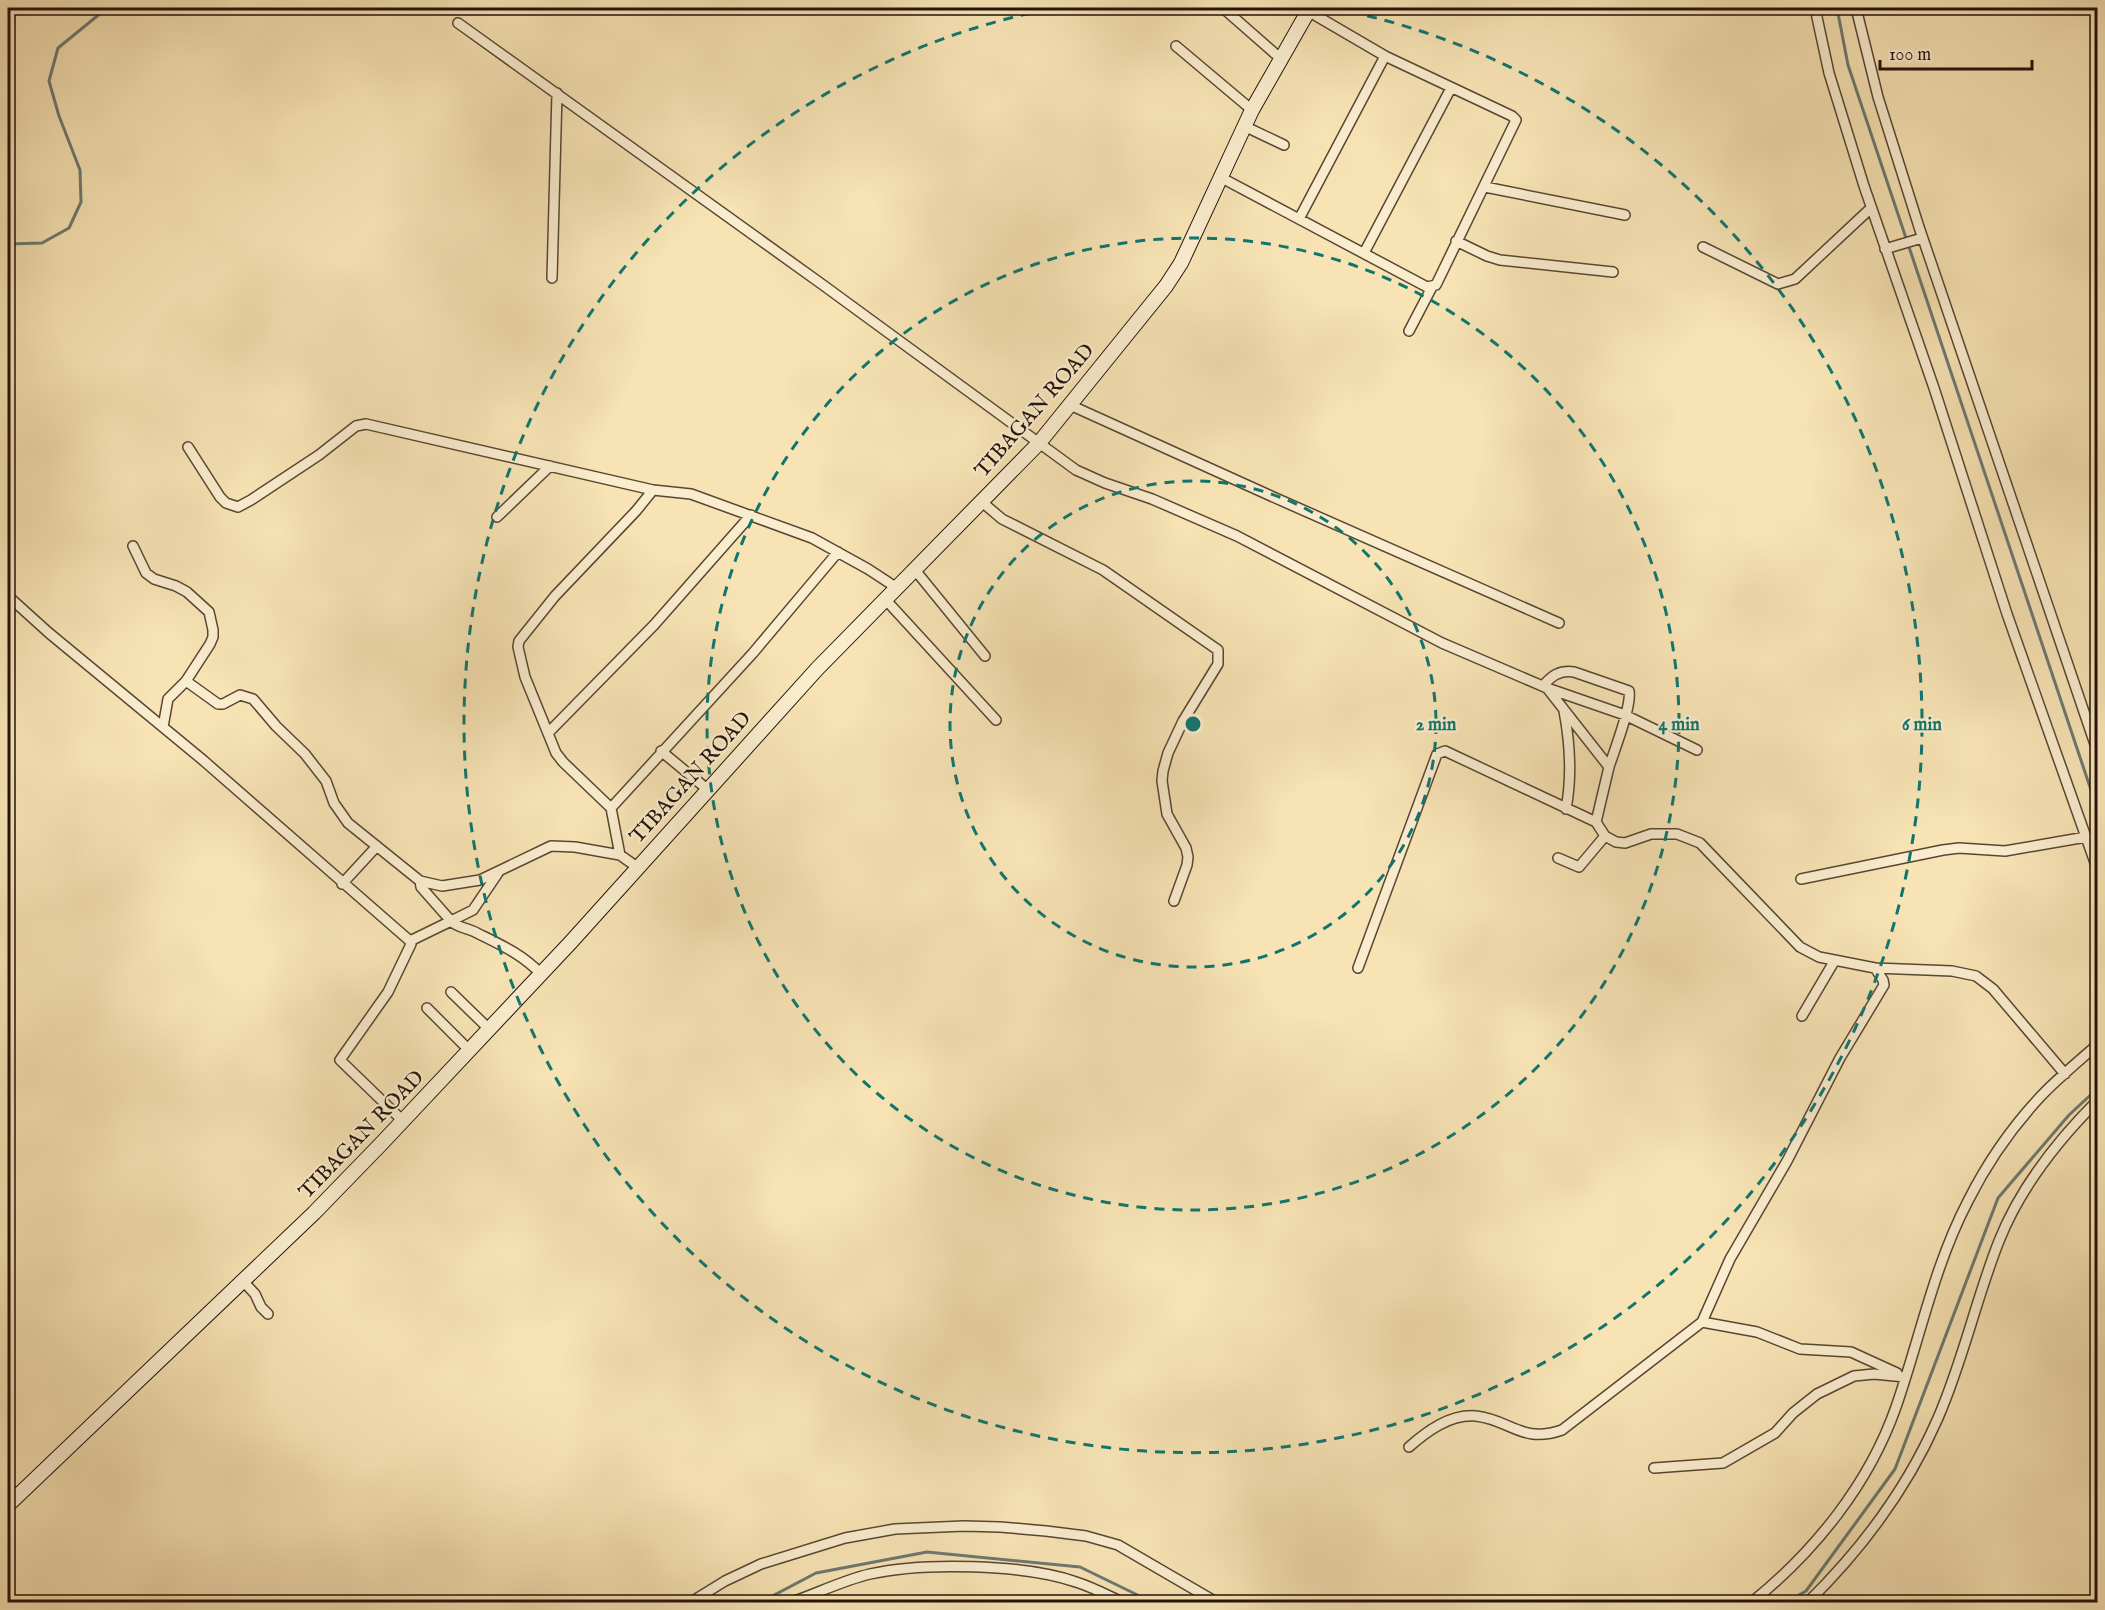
<svg xmlns="http://www.w3.org/2000/svg" width="2105" height="1610" font-family="'IM FELL English',serif">
  <style>
    .lines { fill: none; stroke-linecap: round; stroke-linejoin: round }
    .stream { stroke: #6d7971; stroke-width: 3 }
    .street-casing { stroke: #584634; stroke-width: 12 }
    .secondary-casing { stroke: #23120a; stroke-width: 16 }
    .street { stroke: #faedce; stroke-width: 9 }
    .secondary { stroke: #faedce; stroke-width: 14 }
    .ring { fill: none; stroke: #0f766e; stroke-width: 3; stroke-dasharray: 10 8 }
    .labels { text-anchor: middle; stroke-width: 4.5; stroke-linejoin: round; paint-order: stroke }
    .street-label { font-size: 21px; fill: #23120a; stroke: #faedce }
    .centre { fill: #0f766e; stroke: #faedce; stroke-width: 3 }
    .ring-label { font-size: 18px; text-anchor: middle; font-weight: bold; fill: #0f766e; stroke: #faedce; stroke-width: 4.5; stroke-linejoin: round; paint-order: stroke }
  </style>
  <rect width="100%" height="100%" fill="#f7e3b4"/>
  <filter id="stains"><feTurbulence type="fractalNoise" baseFrequency=".00333" numOctaves="4"/><feColorMatrix values="0 0 0 0 .2 0 0 0 0 .09 0 0 0 0 .02 0 0 0 .5 -.17"/></filter>
  <radialGradient id="worn" r=".72"><stop offset=".6" stop-color="#630" stop-opacity="0"/><stop offset="1" stop-color="#630" stop-opacity=".3"/></radialGradient>
  <g class="lines">
    <path class="stream" d="M1837,8l11,57 250,746
      M8,244l34,-1 27,-15 12,-26 -1,-32 -21,-54 -10,-35 9,-33 49,-40
      M761,1602l55,-29 111,-21 153,15 72,35
      M1787,1602l19,-11 89,-122 103,-271 71,-83 29,-27"/>
    <defs>
      <path id="street" d="M1223,8l57,50
        M1815,8l14,65 35,113 70,202 73,226 91,257
        M1856,8l22,89 41,130 179,526
        M458,23l365,262 253,185 29,13 47,16 85,37 205,107 105,45 62,79 -13,55 9,14 11,6 9,1 26,-9h26l23,9 100,104 19,10 56,11 77,3 24,5 17,13 72,85
        M1176,46l76,64
        M1244,126l40,19
        M1220,177l207,110 9,-2 80,-165 -4,-4 -127,-60 -77,-45
        M1485,187l140,28
        M1299,219l86,-163
        M1456,241l31,15 13,4 113,12
        M1703,247l75,37 17,-5 76,-71
        M1885,249l37,-11
        M1364,253l87,-165
        M552,278l5,-185
        M1409,331l23,-44
        M1070,405l201,91 288,127
        M188,447l32,50 6,6 12,4 13,-7 68,-45 37,-29 10,-2 287,66 38,4 121,44 56,31 29,19
        M982,502l20,17 101,51 115,80v14l-35,57 -15,32 -5,18 -1,10 5,33 19,34 2,9 -1,8 -13,36
        M497,517l53,-51
        M133,546l13,27 8,6 22,7 11,6 22,20 4,18v7l-3,7 -24,37 -18,18 -5,28
        M915,570l70,86
        M8,596l41,37 155,128 206,180 1,3 -23,48 -48,68 62,60
        M885,599l111,121
        M186,681l32,23h5l17,-9 13,4 23,27 29,28 21,27 8,22 14,20 72,58 22,5 38,-6 71,-34 24,1 45,8 17,12
        M1543,686c9,-11 17,-16 31,-14l55,19c3,15 -15,60 -20,76
        M1547,688l78,27 72,35
        M1564,711c6,32 8,66 2,98
        M548,733l106,-108 97,-110
        M661,751l46,38
        M611,808l142,-155 85,-101
        M620,855l-9,-47 -48,-46 -7,-9 -31,-76 -7,-30 1,-6 36,-45 81,-85 17,-21
        M1558,858l21,9 26,-31
        M1801,879l142,-29 16,-2 46,3 81,-14
        M420,881l1,6 30,34 22,-11 25,-37
        M342,884l35,-38
        M410,941l41,-20c7,7 17,7 26,12 24,12 45,21 64,41
        M1358,968l79,-214 8,-3 151,71
        M451,992l38,37
        M427,1008l42,42
        M1802,1016l33,-56
        M243,1281l12,13 6,13 7,7
        M1702,1322l55,10 43,17 51,3 46,21
        M1409,1447c18,-16 41,-33 67,-31 35,4 46,28 86,14l140,-108 28,-63 57,-98 53,-103 44,-73 -1,-5 -8,-12
        M1654,1468l69,-5 52,-30 18,-20 24,-19 37,-18 20,-2 31,3
        M691,1602l34,-21 36,-17 84,-26 50,-9 69,-3 36,1 46,4 40,5 32,9 98,57
        M792,1602c26,-9 52,-22 78,-28 53,-12 154,-10 206,8 16,5 31,13 46,20
        M1752,1602c63,-51 117,-118 144,-195 24,-69 38,-141 72,-206 19,-38 44,-74 73,-105 17,-18 38,-35 57,-52
        M1808,1602c55,-54 99,-113 130,-184 25,-57 38,-119 61,-177 21,-53 59,-101 99,-141"/>
      <path id="secondary" d="M8,1505l306,-292 67,-69 190,-202 246,-273 222,-226 127,-157 15,-23 71,-153 58,-102"/>
    </defs>
    <use href="#street" class="street-casing"/>
    <use href="#secondary" class="secondary-casing"/>
    <use href="#street" class="street"/>
    <use href="#secondary" class="secondary"/>
  </g>
  <g class="ring">
    <circle cx="1193" cy="724" r="243"/>
    <circle cx="1193" cy="724" r="486"/>
    <path d="M1332 8A729 729 0 1 1 1054 8"/>
  </g>
  <g class="labels">
    <g class="street-label">
      <text transform="translate(1034 410) rotate(-49)" y="7">TIBAGAN ROAD</text>
      <text transform="translate(690 777) rotate(-48)" y="7">TIBAGAN ROAD</text>
      <text transform="translate(361 1134) rotate(-46)" y="7">TIBAGAN ROAD</text>
    </g>
  </g>
  <circle cx="1193" cy="724" r="9" class="centre"/>
  <g class="ring-label">
    <text x="1436" y="730">2 min</text>
    <text x="1679" y="730">4 min</text>
    <text x="1922" y="730">6 min</text>
  </g>
  <rect width="2105" height="1610" fill="none" stroke="#f7e3b4" stroke-width="30"/>
  <rect x="9" y="9" width="2087" height="1592" fill="none" stroke="#23120a" stroke-width="3"/>
  <rect x="15" y="15" width="2075" height="1580" fill="none" stroke="#23120a" stroke-width="1.5"/>
  <path d="M1880 60v9h152v-9" fill="none" stroke="#23120a" stroke-width="3"/>
  <text x="1889" y="60" font-size="18" fill="#23120a" stroke="#faedce" stroke-width="4.5" paint-order="stroke">100 m</text>
  <rect width="100%" height="100%" filter="url(#stains)"/>
  <rect width="100%" height="100%" fill="url(#worn)"/>
</svg>
